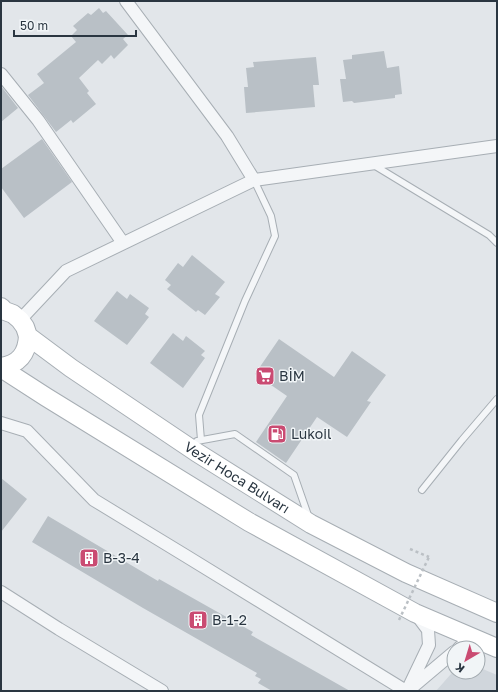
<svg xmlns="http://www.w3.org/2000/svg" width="498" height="692" font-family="'Golos Text',sans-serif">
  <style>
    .built { fill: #d0d6dc }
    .building { fill: #b9c0c6 }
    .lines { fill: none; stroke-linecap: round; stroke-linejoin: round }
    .lane-casing { stroke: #a7aeb4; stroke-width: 8 }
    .street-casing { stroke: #a7aeb4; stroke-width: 14 }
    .secondary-casing { stroke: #a7aeb4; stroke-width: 20 }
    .path { stroke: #bbc0c5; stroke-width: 2.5; stroke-dasharray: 3 3; stroke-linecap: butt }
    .lane { stroke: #f4f6f8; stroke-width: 6 }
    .street { stroke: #f4f6f8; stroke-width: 12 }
    .secondary { stroke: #fff; stroke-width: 18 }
    .path-bridge { stroke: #bbc0c5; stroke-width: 2.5; stroke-dasharray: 3 3; stroke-linecap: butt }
    .labels { text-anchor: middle; stroke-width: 3; stroke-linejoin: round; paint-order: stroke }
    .poi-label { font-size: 14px; fill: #2a3641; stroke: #f1f5f7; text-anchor: start }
    .street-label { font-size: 14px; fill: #2a3641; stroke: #f1f5f7 }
  </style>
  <rect width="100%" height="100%" fill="#e2e6ea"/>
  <path class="built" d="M478,667l19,8v16h-61l15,-17 4,-2h23z"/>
  <path class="building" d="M99,8l4,5 3,-2 22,24 -5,4 5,6 -14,14 -3,-4 -9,9 -4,-4 -19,18 10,13 -2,2 9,11 -23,19 -2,-3 -15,12 -28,-37 16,-12 -7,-9 39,-32 -5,-6 6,-6 -4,-4 15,-13 3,2z
    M384,51l3,17 12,-2 3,28 -7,1v3l-41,5 -2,-2 -9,1 -3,-23h6l-3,-19 9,-1v-4z
    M316,57l3,28h-6l2,22 -69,6 -2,-26h4l-2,-19 8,-1 -1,-5z
    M1,86l17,22 -17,14z
    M42,139l30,43 -48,36 -23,-31v-18z
    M192,255l33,27 -10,12 5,3 -15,18 -7,-5 -2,2 -29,-23 4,-4 -6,-5 13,-17 5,4z
    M117,291l10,8 3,-5 19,14 -4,6 4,3 -22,28 -33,-24z
    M173,333l10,8 3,-5 19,15 -4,4 4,3 -22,30 -33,-25z
    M279,339l55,38 18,-26 34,24 -19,26 4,1 -24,35 -30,-20 -31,46 -30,-21 31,-46 -32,-22z
    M1,478l26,21 -26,33z
    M48,516l110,65 1,-2 94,53 -2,3 99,56h-78l-14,-8 3,-4 -6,-3 2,-3 -114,-65 -111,-66z"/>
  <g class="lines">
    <defs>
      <path id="lane" d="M372,164l117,71 8,8
        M201,440l-2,-25 46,-114 30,-65 -4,-20 -17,-36
        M197,441l38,-7 59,41 15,43
        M422,490l40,-50 35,-41"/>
      <path id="street" d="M126,1l101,135 27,44
        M1,74l37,46 85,123
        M20,320l46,-49 188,-91 243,-34
        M1,423l26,8 67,69 92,56 220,135
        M1,592l58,37 103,62
        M459,648l13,-10
        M410,689l44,-37
        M407,691l22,-46 -1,-15 -12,-16"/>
      <g id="secondary">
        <path id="s1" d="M1,307l4,4 8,3 7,6 5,7 3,9 43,32 125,84 115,72 95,49 91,40"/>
        <path d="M1,367c18,-3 26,-13 27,-31"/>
        <path d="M1,368l45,29 203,125 166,91 82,35"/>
      </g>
    </defs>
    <use href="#lane" class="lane-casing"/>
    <use href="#street" class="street-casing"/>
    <use href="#secondary" class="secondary-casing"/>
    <path class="path" d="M410,549l19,8"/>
    <use href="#lane" class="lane"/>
    <use href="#street" class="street"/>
    <use href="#secondary" class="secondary"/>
    <path class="path-bridge" d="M399,620l30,-63"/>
  </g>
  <defs>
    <symbol id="supermarket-square" viewBox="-11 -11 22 22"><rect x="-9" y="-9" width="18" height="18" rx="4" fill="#ca4b72" stroke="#f1f5f7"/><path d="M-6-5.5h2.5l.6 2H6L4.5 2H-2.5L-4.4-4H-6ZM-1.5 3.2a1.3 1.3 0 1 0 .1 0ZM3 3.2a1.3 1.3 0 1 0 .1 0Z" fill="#fff"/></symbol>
    <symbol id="fuel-square" viewBox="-11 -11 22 22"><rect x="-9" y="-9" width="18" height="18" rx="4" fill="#ca4b72" stroke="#f1f5f7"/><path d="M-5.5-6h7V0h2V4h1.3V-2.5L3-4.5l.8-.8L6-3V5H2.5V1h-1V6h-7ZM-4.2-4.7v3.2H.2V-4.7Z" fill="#fff"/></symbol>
    <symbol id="building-square" viewBox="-11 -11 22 22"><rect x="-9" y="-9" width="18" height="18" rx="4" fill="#ca4b72" stroke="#f1f5f7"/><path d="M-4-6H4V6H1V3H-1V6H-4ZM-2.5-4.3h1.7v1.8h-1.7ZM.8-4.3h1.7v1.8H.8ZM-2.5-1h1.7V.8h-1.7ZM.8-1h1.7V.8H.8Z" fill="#fff"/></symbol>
  </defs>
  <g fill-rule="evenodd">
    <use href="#supermarket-square" x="254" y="365" width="22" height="22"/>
    <use href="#fuel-square" x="266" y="423" width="22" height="22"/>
    <use href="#building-square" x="78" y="547" width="22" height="22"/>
    <use href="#building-square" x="187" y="609" width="22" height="22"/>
  </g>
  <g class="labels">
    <g class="poi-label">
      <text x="279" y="381">BİM</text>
      <text x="291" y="439">Lukoil</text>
      <text x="103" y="563">B-3-4</text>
      <text x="212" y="625">B-1-2</text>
    </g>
    <g class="street-label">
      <text dy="5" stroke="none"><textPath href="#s1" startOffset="294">Vezir Hoca Bulvarı</textPath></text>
    </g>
  </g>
  <rect width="498" height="692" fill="none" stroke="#2a3641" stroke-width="4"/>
  <g transform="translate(466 660) rotate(218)"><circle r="19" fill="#f1f5f7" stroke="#a1a9ae"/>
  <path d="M0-3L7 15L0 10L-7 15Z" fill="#ca4b72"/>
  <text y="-6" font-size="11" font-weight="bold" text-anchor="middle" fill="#2a3641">K</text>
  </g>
  <path d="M14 30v6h122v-6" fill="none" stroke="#2a3641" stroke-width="2"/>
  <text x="20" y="30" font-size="12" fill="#2a3641" stroke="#f1f5f7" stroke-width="3" paint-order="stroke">50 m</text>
</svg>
